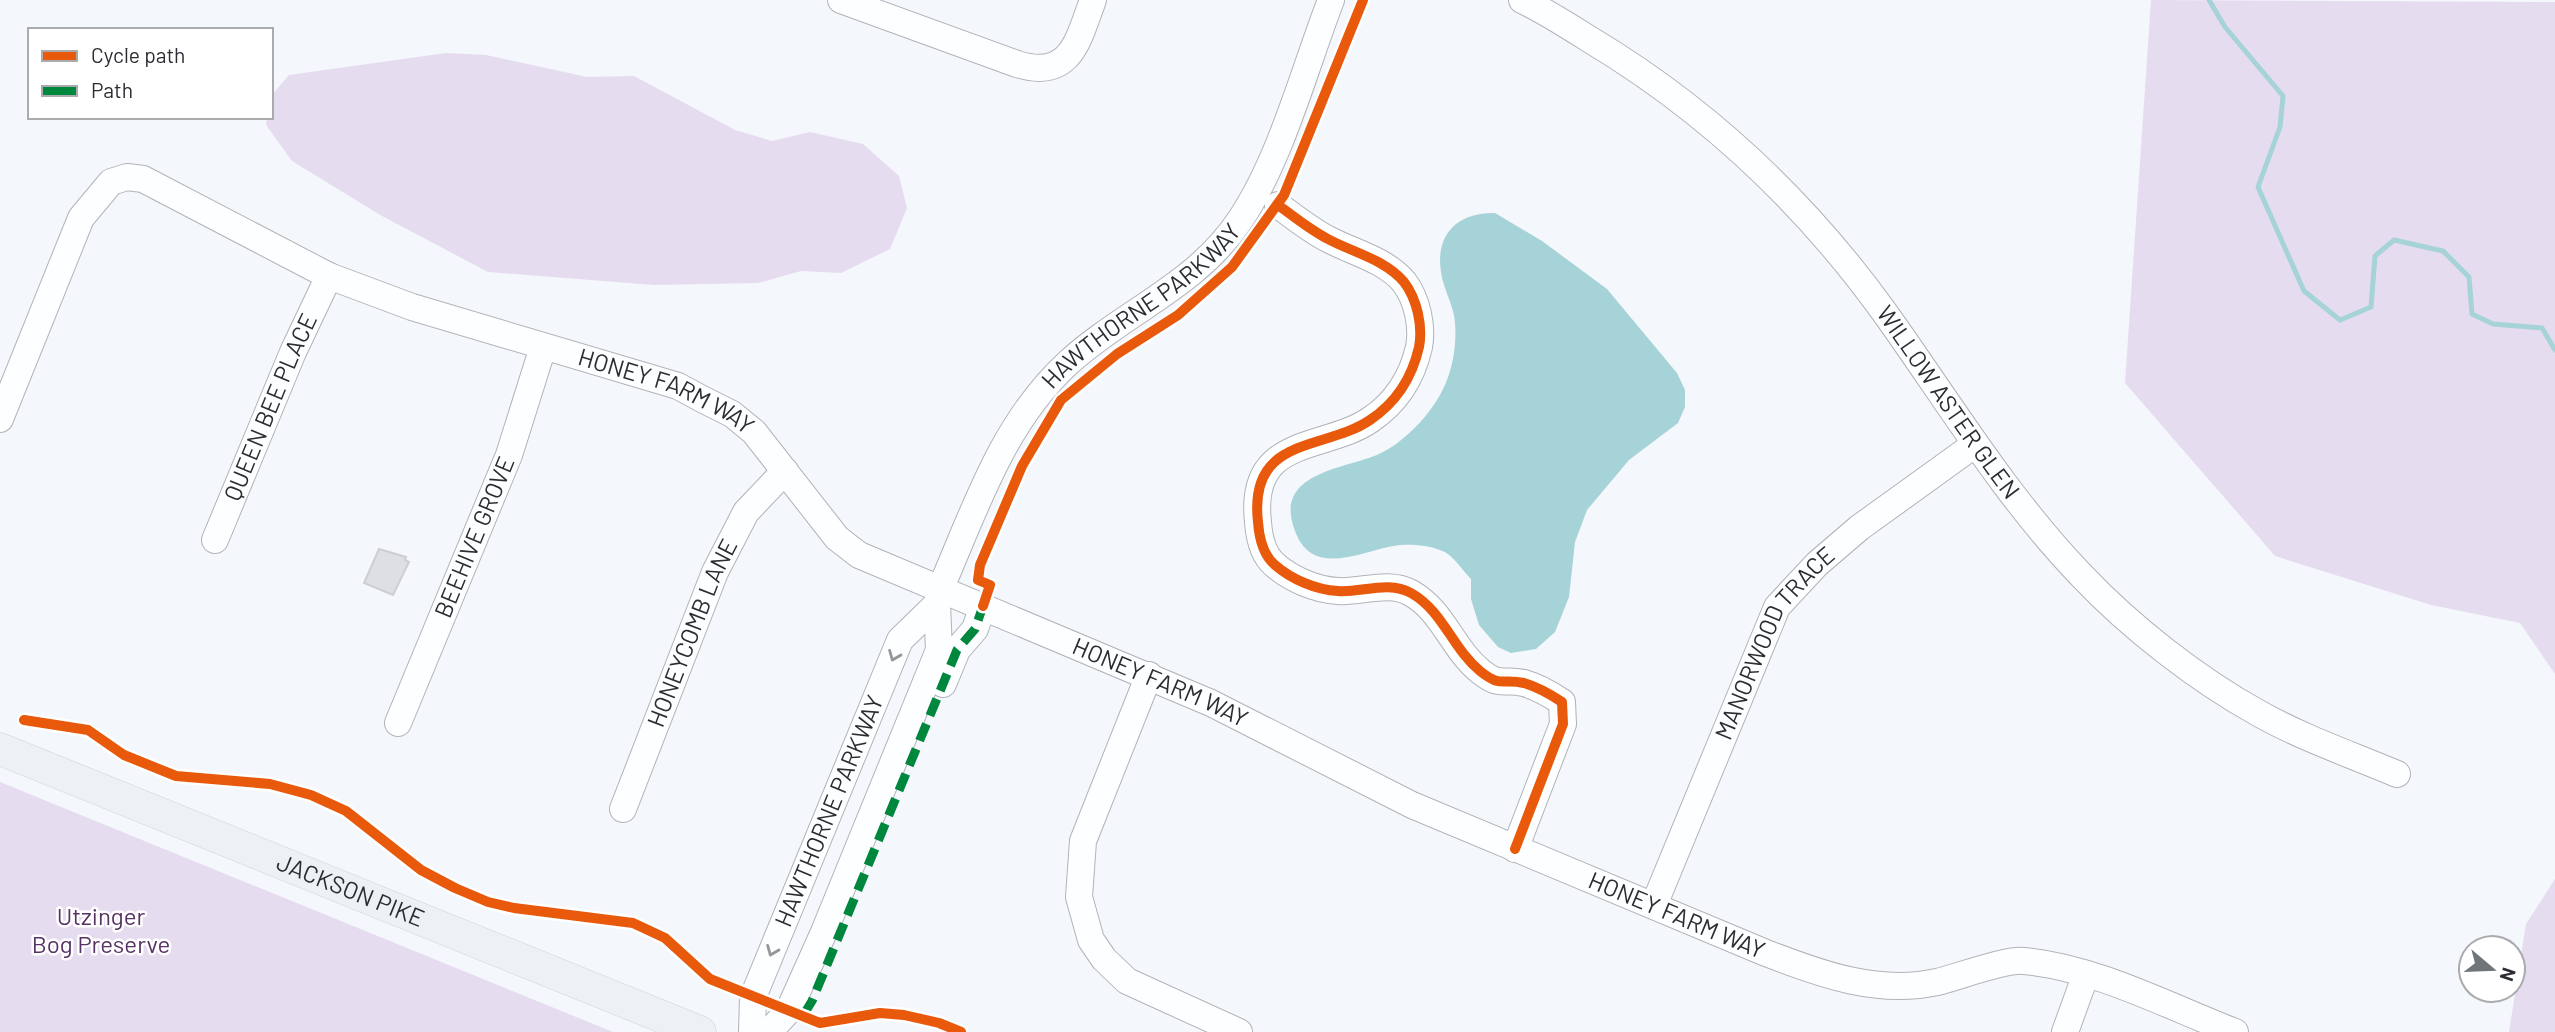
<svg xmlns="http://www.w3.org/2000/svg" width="2555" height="1032" font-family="Barlow,sans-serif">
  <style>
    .green { fill: #e6dcef }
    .water { fill: #a6d3d7 }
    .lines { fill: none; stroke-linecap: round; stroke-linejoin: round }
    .stream { stroke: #a6d3d7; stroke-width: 5 }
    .building { fill: #dedfe4; stroke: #cdced3; stroke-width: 2 }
    .minor-casing { stroke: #b1b3b7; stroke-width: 28 }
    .major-casing { stroke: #d1d2d5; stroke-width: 33 }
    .minor { stroke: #fdfeff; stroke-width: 26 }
    .major { stroke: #ebf1f5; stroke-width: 32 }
    .quiet { stroke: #00873e; stroke-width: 9; stroke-dasharray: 18 9; stroke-linecap: butt }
    .cycleway-casing { stroke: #fff; stroke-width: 15 }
    .cycleway { stroke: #e8590c; stroke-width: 10 }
    .oneway { stroke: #949698 }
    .labels { text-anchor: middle; stroke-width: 5; stroke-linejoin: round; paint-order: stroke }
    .street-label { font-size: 24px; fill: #2b2d32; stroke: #fff }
    .park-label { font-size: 24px; fill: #573265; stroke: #fff }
  </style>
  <rect width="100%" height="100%" fill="#f4f7fc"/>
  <path class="green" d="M2151,0l404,2v672l-35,-51 -89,-18 -156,-49 -150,-173z
    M446,53l40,2 101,22 47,-1 101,54 37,11 38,-9 53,12 36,32 8,32 -17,41 -49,24 -40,-2 -43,12 -104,2 -166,-13 -106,-56 -90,-55 -26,-36 1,-8h4v-21l18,-21z
    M0,782l613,250h-613z
    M2555,879v153h-46l17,-108z"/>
  <path class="water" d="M1495,213l47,28 65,48 70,84 8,17v17l-7,16 -49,37 -42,50 -12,32 -6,55 -14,35 -19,17 -25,4 -13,-6 -19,-22 -8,-26v-20c-8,-8 -16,-21 -26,-27 -14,-7 -37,-9 -52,-6 -33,6 -81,32 -98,-15 -23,-59 51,-62 84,-77 24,-11 48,-36 61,-59 12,-21 17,-48 15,-72 -1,-18 -12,-34 -14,-51 -6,-38 17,-60 54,-59z"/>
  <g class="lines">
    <path class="stream" d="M2209,0l16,27 58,69 -3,31 -22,60 46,104 36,29 31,-13 4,-51 19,-16 49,11 26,26 3,37 21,10 49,4 13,22"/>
  </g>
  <path class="building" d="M379,549l27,8 -1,3 4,2 -16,33 -29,-12z"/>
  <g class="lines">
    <defs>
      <g id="minor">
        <path d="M841,0l176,64c54,17 61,-24 76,-64"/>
        <path id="s1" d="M1522,0c23,11 45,25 67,39 117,70 216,163 296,274 63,88 120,183 196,262 49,52 117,105 179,139 43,24 92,41 137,60"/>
        <path d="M1278,205c15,11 31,24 48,33 25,14 59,21 78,44 13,17 19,44 15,65 -7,31 -22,55 -49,73 -45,31 -122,15 -112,102 1,14 5,33 17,43 16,14 41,25 63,26 23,2 50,-11 73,2 32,18 41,55 69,78 21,17 22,7 44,12 14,4 26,11 38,19l1,22 -48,125"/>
        <path id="s2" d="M0,419l81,-201 30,-36 16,-5 16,2 186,97 83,31 266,79 24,13 30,15 22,18 83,106 22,17 352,148 201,102 354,148c54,21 112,42 171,29 21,-5 68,-23 87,-21 70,6 146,46 211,71"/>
        <path id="s3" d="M215,540l78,-188 36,-76"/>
        <path d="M1149,675l-66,166 -4,56 12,43 13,19 23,22 112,51"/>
        <path d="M943,684l14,-34 18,-21 8,-23"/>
        <path id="s4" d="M398,723l111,-268 34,-108"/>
        <path id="s5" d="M623,809l92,-237 31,-60 39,-41"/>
        <path id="s6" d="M1654,905l123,-298 40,-43 42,-36 115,-83"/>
        <path id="s7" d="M752,1032l1,-35 147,-357 37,-36"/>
        <path id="s8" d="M769,1032l20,-22 35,-78 115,-282 -2,-46 3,-14c35,-81 63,-168 129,-228 55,-50 127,-76 171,-142 41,-61 64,-150 91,-220"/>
        <path d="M2065,1032l21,-58"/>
      </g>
      <g id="major">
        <path id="s9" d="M0,749l700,283"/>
      </g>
    </defs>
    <use href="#minor" class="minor-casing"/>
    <use href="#major" class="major-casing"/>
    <use href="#minor" class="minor"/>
    <use href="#major" class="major"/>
    <path class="quiet" d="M804,1014l8,-13 145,-351 18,-21 8,-23"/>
    <defs>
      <path id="cycleway" d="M1278,205c15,11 31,24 48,33 25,14 59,21 78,44 13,17 19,44 15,65 -7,31 -22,55 -49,73 -45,31 -122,15 -112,102 1,14 5,33 17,43 16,14 41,25 63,26 23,2 50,-11 73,2 32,18 41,55 69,78 21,17 22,7 44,12 14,4 26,11 38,19l1,22 -48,125
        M983,606l7,-21 -12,-5 2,-15 42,-99 39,-66 56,-46 61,-39 54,-48 52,-72 79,-195
        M24,720l64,10 36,25 52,21 94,8 41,11 35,16 75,59 34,18 33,14 26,6 119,15 32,15 45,41 110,44 60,-10 24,2 35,8 22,9"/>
    </defs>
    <use href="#cycleway" class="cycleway-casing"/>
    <use href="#cycleway" class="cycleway"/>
  </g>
  <defs><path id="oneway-chevron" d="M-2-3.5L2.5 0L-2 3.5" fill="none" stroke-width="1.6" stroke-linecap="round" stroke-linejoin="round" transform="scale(1.75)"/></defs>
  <g class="oneway">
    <use href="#oneway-chevron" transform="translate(894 656) rotate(112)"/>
    <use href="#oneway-chevron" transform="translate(772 951) rotate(112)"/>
  </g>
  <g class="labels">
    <g class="street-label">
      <text dy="8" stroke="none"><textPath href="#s8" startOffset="836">HAWTHORNE PARKWAY</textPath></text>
      <text dy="8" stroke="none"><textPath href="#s2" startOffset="863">HONEY FARM WAY</textPath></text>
      <text dy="8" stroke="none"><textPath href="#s1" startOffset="593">WILLOW ASTER GLEN</textPath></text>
      <text dy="8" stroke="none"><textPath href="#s3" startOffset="144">QUEEN BEE PLACE</textPath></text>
      <text dy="8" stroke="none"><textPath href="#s4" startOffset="201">BEEHIVE GROVE</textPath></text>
      <text dy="8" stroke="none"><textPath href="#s5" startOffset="189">HONEYCOMB LANE</textPath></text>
      <text dy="8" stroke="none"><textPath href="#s6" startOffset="290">MANORWOOD TRACE</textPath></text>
      <text dy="8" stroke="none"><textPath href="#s2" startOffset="1451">HONEY FARM WAY</textPath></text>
      <text dy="8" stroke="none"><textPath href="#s7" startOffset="236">HAWTHORNE PARKWAY</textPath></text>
      <text dy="8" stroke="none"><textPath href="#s9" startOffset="378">JACKSON PIKE</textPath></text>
      <text dy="8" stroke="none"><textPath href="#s2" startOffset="2018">HONEY FARM WAY</textPath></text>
    </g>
    <g class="park-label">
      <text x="101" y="925">Utzinger<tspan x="101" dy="28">Bog Preserve</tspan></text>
    </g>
  </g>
  <rect x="28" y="28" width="245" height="91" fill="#ffffff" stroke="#aaabad" stroke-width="2"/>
  <rect x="42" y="51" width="35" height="10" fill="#e8590c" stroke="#aaabad" stroke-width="2"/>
  <text x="91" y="63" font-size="21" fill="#2b2d32">Cycle path</text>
  <rect x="42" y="86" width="35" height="10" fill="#00873e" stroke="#aaabad" stroke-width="2"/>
  <text x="91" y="98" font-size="21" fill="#2b2d32">Path</text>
  <g transform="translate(2492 969) rotate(109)"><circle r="33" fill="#ffffff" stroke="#aaabad" stroke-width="2"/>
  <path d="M0-5L12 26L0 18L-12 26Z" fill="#717479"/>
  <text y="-10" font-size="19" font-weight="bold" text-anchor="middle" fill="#2b2d32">N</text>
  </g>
</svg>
